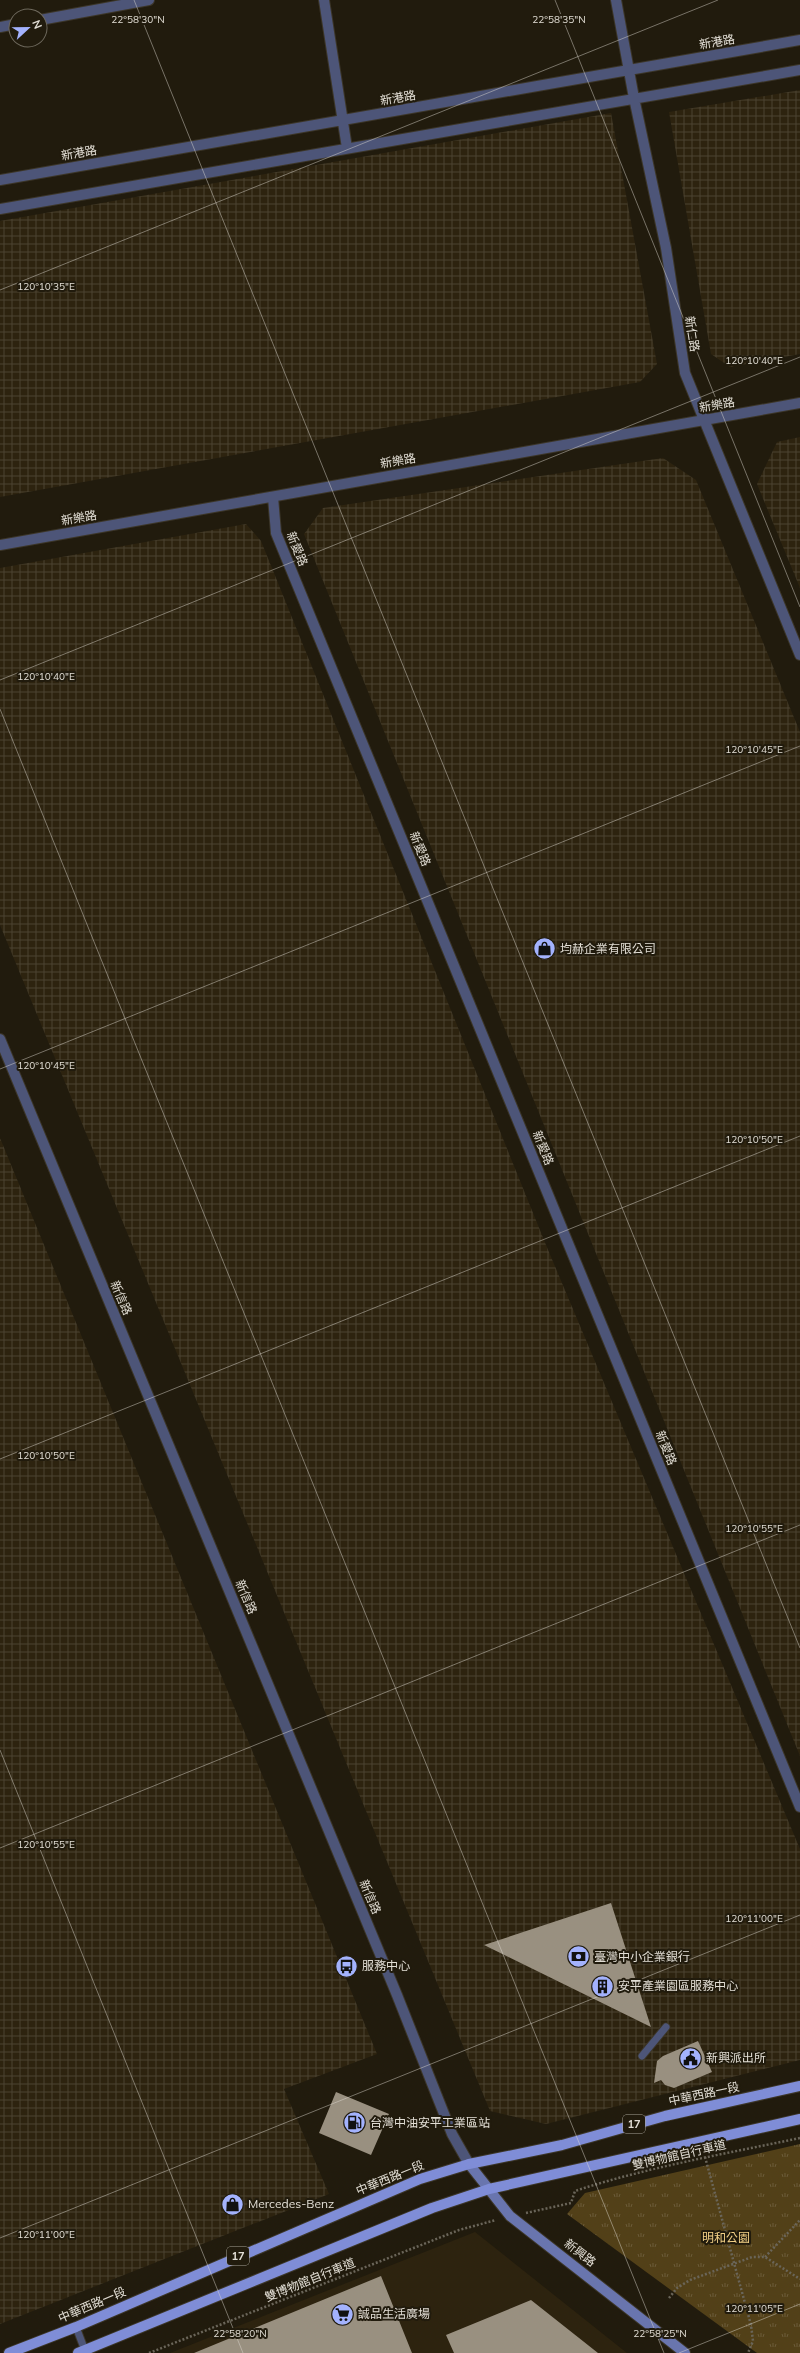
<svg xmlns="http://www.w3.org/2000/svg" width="800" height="2353" font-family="Mulish,'Noto Sans TC',sans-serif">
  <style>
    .built { fill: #2d230f }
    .industrial { fill: url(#industrial-grid) }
    .grass { fill: url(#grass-tufts) }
    .building { fill: #999080 }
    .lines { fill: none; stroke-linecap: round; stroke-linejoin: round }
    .lane-casing { stroke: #3c3629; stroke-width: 9 }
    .street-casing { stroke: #3c3629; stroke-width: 12 }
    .secondary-casing { stroke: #3c3629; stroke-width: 12 }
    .primary-casing { stroke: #3c3629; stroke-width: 12 }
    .path { stroke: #6a6559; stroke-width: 2.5; stroke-dasharray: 2 2; stroke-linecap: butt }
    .lane { stroke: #4d5578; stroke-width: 7 }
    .street { stroke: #4d5578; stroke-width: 10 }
    .secondary { stroke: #6975ae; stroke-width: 10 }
    .primary { stroke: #7f8dd7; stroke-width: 10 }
    .ticks { fill: none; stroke: #e2ded5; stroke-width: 1; stroke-opacity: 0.45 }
    .labels { text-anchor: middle; stroke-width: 4; stroke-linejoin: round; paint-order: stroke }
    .shield { fill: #211b0d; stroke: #a8a499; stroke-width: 1 }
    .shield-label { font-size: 11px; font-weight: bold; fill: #e2ded5 }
    .street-label { font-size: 12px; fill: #e2ded5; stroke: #211b0d }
    .poi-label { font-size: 12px; fill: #e2ded5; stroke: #211b0d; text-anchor: start }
    .park-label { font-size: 12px; fill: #f3d086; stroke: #211b0d }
    .ticks-label { font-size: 10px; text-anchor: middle; fill: #e2ded5; stroke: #211b0d; stroke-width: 4; stroke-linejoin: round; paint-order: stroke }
  </style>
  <defs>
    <pattern id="industrial-grid" width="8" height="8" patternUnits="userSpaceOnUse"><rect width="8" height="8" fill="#2d230f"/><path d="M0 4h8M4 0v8" fill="none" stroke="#4b4231"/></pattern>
    <pattern id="grass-tufts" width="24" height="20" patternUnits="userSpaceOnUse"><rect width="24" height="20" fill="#524018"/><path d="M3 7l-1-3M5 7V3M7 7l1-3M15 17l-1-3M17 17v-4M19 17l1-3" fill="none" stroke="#6b5b39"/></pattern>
  </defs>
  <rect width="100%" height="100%" fill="#211b0d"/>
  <path class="built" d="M475,2232l152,121h-457z"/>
  <path class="industrial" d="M800,90v264l-70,13 -19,-13 -42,-242z
    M611,113l46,251 -17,18 -640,115v-276z
    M800,437v151l-43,-104 20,-42z
    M663,458l33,22 104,252v1024l-496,-1222 19,-26z
    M246,524l15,17 285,704 254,604v211l-254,64 -56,-13 -490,-1186v-357z
    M0,1138l377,916 -93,35 45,105 -329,130z"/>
  <path class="grass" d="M800,2144v209h-43l-190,-139 18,-21z"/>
  <path class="building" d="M611,1903l40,124 -167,-82z
    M698,2041l14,31 -38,16 -9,-3 -4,-5 -7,3 3,-22 6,-5z
    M336,2092l53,22 -18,41 -52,-22z
    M381,2276l31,77h-218z
    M531,2300l67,53h-144l-8,-18z"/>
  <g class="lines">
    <defs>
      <path id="lane" d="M642,2056l24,-29
        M76,2327l10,26"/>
      <path id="street" d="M324,0l23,148
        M616,0l18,98 32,150 19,125 115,282
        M40,20l109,-20
        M0,27l16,-3
        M0,180l800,-140
        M0,209l800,-139
        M273,497l3,36 524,1274
        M0,545l800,-142
        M0,1039l397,956 55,139 17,30"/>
      <path id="secondary" d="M469,2164l41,52 175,137"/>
      <path id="primary" d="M9,2353l67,-26 344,-148 49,-15 93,-19 103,-29 135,-30
        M78,2353l354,-145 57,-19 311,-70"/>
    </defs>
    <use href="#lane" class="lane-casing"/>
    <use href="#street" class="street-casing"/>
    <use href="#secondary" class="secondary-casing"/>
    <use href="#primary" class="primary-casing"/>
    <path class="path" d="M705,2157l46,168 2,16 -5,12
      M526,2213l45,-10 4,-12c73,-24 149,-37 225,-53
      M765,2257l35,-37
      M669,2298l8,-10 13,-8 62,-23h13l35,22
      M149,2353l310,-123 37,-10"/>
    <use href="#lane" class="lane"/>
    <use href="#street" class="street"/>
    <use href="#secondary" class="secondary"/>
    <use href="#primary" class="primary"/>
  </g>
  <path class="ticks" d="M134,0l666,1648M555,0l245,607M0,290l718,-290M0,680l800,-323M0,709l664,1644M0,1069l800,-323M0,1459l800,-323M0,1750l243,603M0,1848l800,-323M0,2238l800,-323M679,2353l121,-49"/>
  <defs>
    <symbol id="shop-disc" viewBox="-11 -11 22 22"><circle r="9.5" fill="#a3b2fd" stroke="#211b0d"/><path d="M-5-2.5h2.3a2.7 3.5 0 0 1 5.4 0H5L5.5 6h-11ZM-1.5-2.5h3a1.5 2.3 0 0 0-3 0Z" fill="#111"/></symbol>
    <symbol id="bank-disc" viewBox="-11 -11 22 22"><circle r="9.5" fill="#a3b2fd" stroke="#211b0d"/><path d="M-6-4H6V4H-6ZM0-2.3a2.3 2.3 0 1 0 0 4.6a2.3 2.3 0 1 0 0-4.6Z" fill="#111"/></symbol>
    <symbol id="bus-disc" viewBox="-11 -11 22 22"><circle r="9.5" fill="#a3b2fd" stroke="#211b0d"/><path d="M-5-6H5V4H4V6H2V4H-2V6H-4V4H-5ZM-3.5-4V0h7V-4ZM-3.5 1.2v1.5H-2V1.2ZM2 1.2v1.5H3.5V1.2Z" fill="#111"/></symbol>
    <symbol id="building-disc" viewBox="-11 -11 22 22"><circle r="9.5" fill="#a3b2fd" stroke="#211b0d"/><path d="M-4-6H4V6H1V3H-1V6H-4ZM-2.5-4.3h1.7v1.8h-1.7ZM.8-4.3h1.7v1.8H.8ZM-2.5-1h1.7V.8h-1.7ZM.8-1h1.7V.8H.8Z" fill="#111"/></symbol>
    <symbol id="civic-disc" viewBox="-11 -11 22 22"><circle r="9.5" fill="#a3b2fd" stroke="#211b0d"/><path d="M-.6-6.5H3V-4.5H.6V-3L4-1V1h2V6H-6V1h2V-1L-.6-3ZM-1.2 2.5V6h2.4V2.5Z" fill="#111"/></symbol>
    <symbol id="fuel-disc" viewBox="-11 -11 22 22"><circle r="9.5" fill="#a3b2fd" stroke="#211b0d"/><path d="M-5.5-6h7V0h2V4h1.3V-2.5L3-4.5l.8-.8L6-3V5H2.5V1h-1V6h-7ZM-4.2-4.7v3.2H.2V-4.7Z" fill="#111"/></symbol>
    <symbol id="supermarket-disc" viewBox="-11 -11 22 22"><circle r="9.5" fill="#a3b2fd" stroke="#211b0d"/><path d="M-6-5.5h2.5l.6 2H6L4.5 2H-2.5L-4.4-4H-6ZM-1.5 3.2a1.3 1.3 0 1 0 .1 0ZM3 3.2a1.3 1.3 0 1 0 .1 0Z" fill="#111"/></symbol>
  </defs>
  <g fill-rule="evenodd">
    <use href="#shop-disc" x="532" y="936" width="25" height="25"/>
    <use href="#bank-disc" x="566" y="1944" width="25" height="25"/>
    <use href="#bus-disc" x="334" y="1954" width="25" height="25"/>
    <use href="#building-disc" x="590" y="1974" width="25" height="25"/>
    <use href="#civic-disc" x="678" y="2046" width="25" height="25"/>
    <use href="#fuel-disc" x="342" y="2110" width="25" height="25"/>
    <use href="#shop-disc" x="220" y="2192" width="25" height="25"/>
    <use href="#supermarket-disc" x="330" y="2302" width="25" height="25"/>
  </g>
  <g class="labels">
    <g class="shield">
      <rect x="623" y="2115" width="22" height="18" rx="3"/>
      <rect x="227" y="2247" width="22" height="18" rx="3"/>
    </g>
    <g class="shield-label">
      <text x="634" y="2128">17</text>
      <text x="238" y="2260">17</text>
    </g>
    <g class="street-label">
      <text transform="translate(717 42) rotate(-10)" y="4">新港路</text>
      <text transform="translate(398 98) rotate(-10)" y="4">新港路</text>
      <text transform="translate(79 153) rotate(-10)" y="4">新港路</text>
      <text transform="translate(692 334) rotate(81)" y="4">新仁路</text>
      <text transform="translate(717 405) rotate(-10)" y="4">新樂路</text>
      <text transform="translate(398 461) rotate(-10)" y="4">新樂路</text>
      <text transform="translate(79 518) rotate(-10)" y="4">新樂路</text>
      <text transform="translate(297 549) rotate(68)" y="4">新愛路</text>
      <text transform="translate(420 849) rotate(68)" y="4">新愛路</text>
      <text transform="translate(543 1148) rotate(68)" y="4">新愛路</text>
      <text transform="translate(121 1298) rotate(67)" y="4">新信路</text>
      <text transform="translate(666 1448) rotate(68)" y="4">新愛路</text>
      <text transform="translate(246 1597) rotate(67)" y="4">新信路</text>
      <text transform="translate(370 1897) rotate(67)" y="4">新信路</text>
      <text transform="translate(704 2094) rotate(-12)" y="4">中華西路一段</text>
      <text transform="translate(679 2155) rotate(-13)" y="4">雙博物館自行車道</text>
      <text transform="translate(390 2178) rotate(-22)" y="4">中華西路一段</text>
      <text transform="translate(580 2253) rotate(38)" y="4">新興路</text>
      <text transform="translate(310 2280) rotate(-22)" y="4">雙博物館自行車道</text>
      <text transform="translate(92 2305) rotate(-23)" y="4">中華西路一段</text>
    </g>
    <g class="poi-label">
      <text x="560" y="953">均赫企業有限公司</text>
      <text x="594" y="1961">臺灣中小企業銀行</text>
      <text x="362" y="1970">服務中心</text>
      <text x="618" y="1990">安平產業園區服務中心</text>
      <text x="706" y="2062">新興派出所</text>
      <text x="370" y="2127">台灣中油安平工業區站</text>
      <text x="248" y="2208">Mercedes-Benz</text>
      <text x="358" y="2318">誠品生活廣場</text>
    </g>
    <g class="park-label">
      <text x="726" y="2242">明和公園</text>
    </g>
  </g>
  <g class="ticks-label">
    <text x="138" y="23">22°58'30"N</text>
    <text x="559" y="23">22°58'35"N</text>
    <text x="46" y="290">120°10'35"E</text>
    <text x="754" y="364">120°10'40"E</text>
    <text x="46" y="680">120°10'40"E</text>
    <text x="754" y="753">120°10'45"E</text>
    <text x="46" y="1069">120°10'45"E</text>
    <text x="754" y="1143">120°10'50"E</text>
    <text x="46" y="1459">120°10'50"E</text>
    <text x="754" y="1532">120°10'55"E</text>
    <text x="46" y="1848">120°10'55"E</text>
    <text x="754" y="1922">120°11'00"E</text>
    <text x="46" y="2238">120°11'00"E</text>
    <text x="754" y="2312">120°11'05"E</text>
    <text x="240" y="2337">22°58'20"N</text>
    <text x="660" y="2337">22°58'25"N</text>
  </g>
  <g transform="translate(28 28) rotate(68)"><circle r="19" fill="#211b0d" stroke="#6e695d"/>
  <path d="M0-3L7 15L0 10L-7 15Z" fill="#a3b2fd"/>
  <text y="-6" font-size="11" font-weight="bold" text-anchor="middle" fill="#e2ded5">N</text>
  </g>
</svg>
